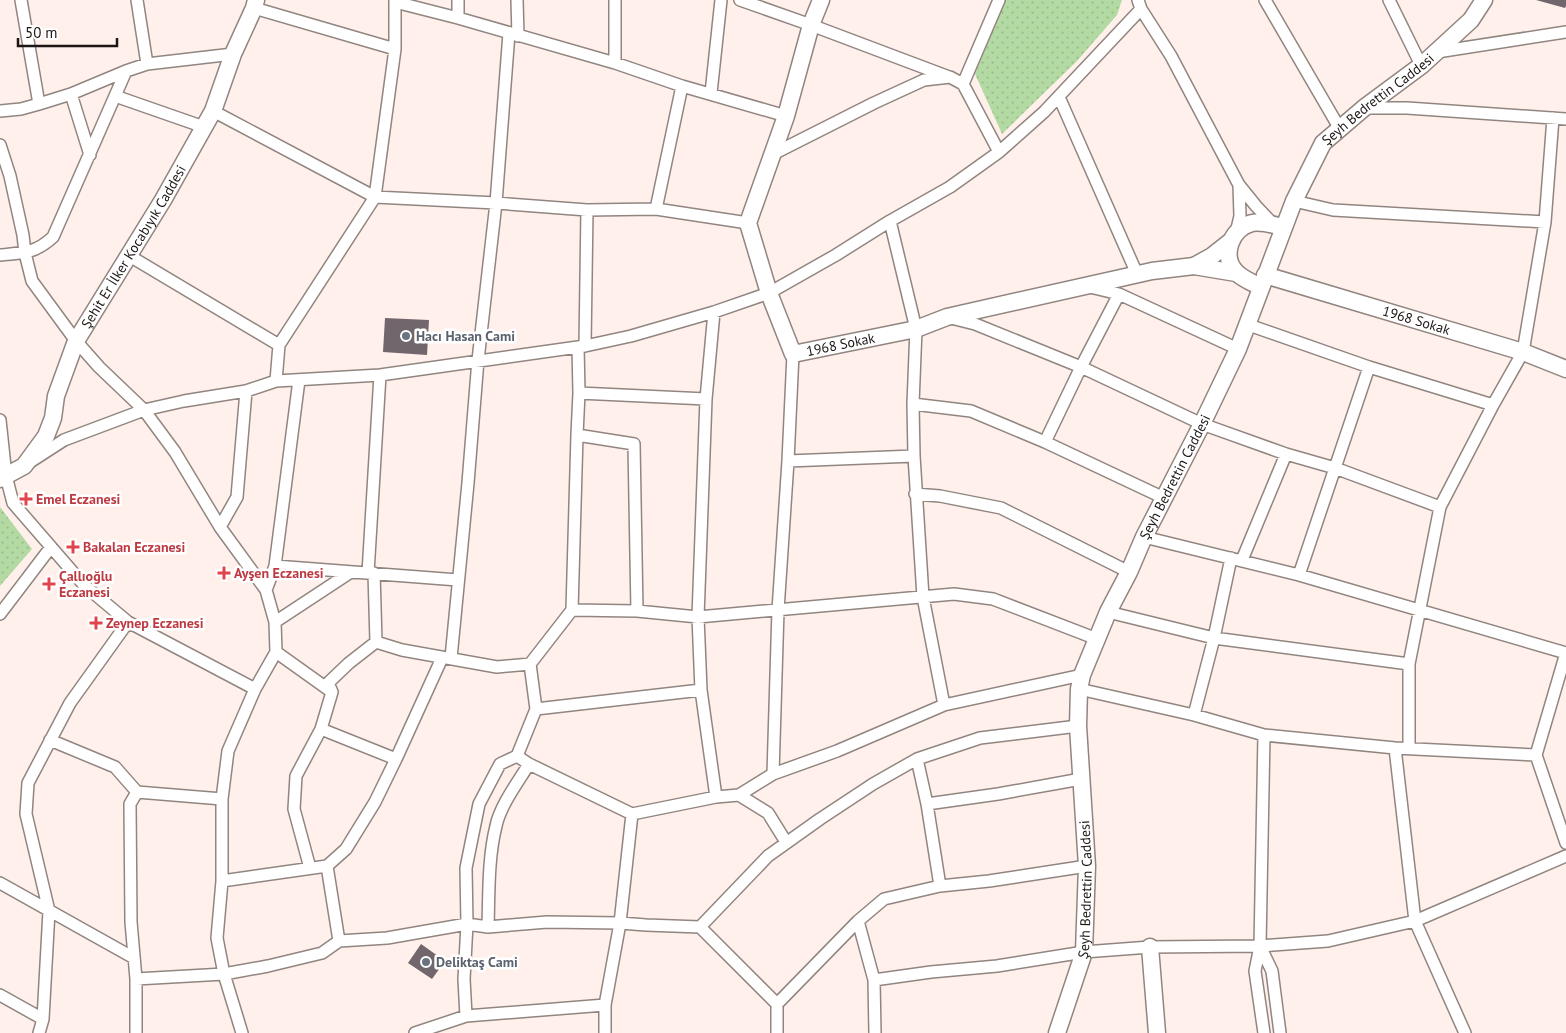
<svg xmlns="http://www.w3.org/2000/svg" width="1566" height="1033" font-family="'PT Sans',sans-serif">
  <style>
    .park { fill: url(#park-dots) }
    .building { fill: #72666d }
    .lines { fill: none; stroke-linecap: round; stroke-linejoin: round }
    .street-casing { stroke: #918580; stroke-width: 14 }
    .secondary-casing { stroke: #918580; stroke-width: 19 }
    .street { stroke: #fff; stroke-width: 11 }
    .secondary { stroke: #fff; stroke-width: 16 }
    .worship-dot { fill: #6b7280; stroke: #fff; stroke-width: 2 }
    .health-dot { fill: #e0444e; stroke: #fff; stroke-width: 2 }
    .labels { text-anchor: middle; stroke-width: 5; stroke-linejoin: round; paint-order: stroke }
    .street-label { font-size: 14px; fill: #1c1715; stroke: #fff }
    .worship-label { font-size: 14px; font-weight: bold; fill: #5b616d; stroke: #fff; text-anchor: start }
    .health-label { font-size: 14px; font-weight: bold; fill: #be3a42; stroke: #fff; text-anchor: start }
  </style>
  <defs>
    <pattern id="park-dots" width="8" height="8" patternUnits="userSpaceOnUse" patternTransform="scale(1.25)"><rect width="8" height="8" fill="#b4daa3"/><path d="M2 2h.1M6 6h.1" fill="none" stroke="#9aba8b" stroke-width="1.8" stroke-linecap="round"/></pattern>
  </defs>
  <rect width="100%" height="100%" fill="#fff0eb"/>
  <path class="park" d="M1005,0h117l-5,15 -40,46 -75,73 -27,-60z
    M0,507l32,42 -32,37z"/>
  <path class="building" d="M1536,0h30v6l-1,2z
    M385,318l44,2 -2,35 -44,-3z
    M421,944l24,17 -13,18 -24,-16z"/>
  <g class="lines">
    <defs>
      <path id="street" d="M21,0l18,104
        M137,0l10,64
        M458,0v18
        M517,0l1,36
        M615,0v63
        M740,0l71,25 138,52
        M1138,0l3,9 30,47 68,129 17,21 17,18
        M1265,0l75,129
        M1389,0l32,65
        M395,2l63,16 157,45 67,23 104,30
        M254,8l141,41
        M1437,52l129,-20
        M963,84l36,-84
        M711,93l10,-93
        M71,94l19,61
        M115,96l89,31
        M1059,97l78,177
        M1364,108h43l159,11
        M0,111l21,-2 18,-5 32,-10 55,-23 21,-7 86,-10
        M213,111l162,86 121,6 91,7 69,-1 92,14
        M0,145l10,31 13,59 2,18 7,28 44,60 23,26 45,43 31,42 45,75 46,63 9,32 1,30 -21,37 -27,62 -6,48v82l-5,57 7,36 18,59
        M771,155l103,-52 50,-23 26,-3 13,7 36,68
        M1294,201l39,9 212,12
        M656,209l26,-123
        M890,221l26,108 -3,75 1,52 9,141 21,108
        M1236,233l4,-17 -1,-31
        M0,255c23,-2 36,-2 53,-18l73,-166
        M128,255l151,90 -3,36
        M1090,287l29,7 119,55
        M714,312l-8,87 -8,218 3,73 15,107
        M951,318l24,6 106,43 121,57 84,30 49,14 105,39
        M1246,324l123,43 124,38
        M279,345l96,-148 20,-148v-49
        M585,346l2,-136
        M579,393l127,6
        M913,404l58,7 74,31 119,56
        M0,420l6,56 7,27 71,82 44,37 127,67
        M577,435l57,9 3,167
        M1045,442l36,-75 38,-73
        M788,461l126,-5
        M30,462l34,-22 80,-30 40,-9 62,-10 30,-10 104,-6 205,-29 46,-10 83,-24 55,-19 67,-38 54,-34 60,-34 49,-35 45,-40 97,-103
        M915,494l25,2 61,12 128,64
        M220,527l17,-30 9,-106
        M1144,537l155,38 267,78
        M1242,560l44,-106
        M275,566l24,-186
        M368,573l12,-198
        M374,573l2,69
        M1299,575l70,-208
        M266,590l9,-24 183,14
        M572,610l65,1 61,6 256,-23 39,5 104,40
        M1108,612l106,26 195,26
        M0,614l51,-67
        M275,622l76,-50
        M276,652l56,40
        M1566,653l-30,102 30,88
        M451,658l17,-175 10,-123 18,-157 13,-170
        M1079,689l115,26 70,20 131,13 141,7
        M536,709l165,-19
        M1194,715l20,-77 17,-80
        M321,729l75,30
        M1264,735l-4,211 -5,25 9,62
        M50,740l65,27 22,25
        M1395,748l20,173 50,112
        M1409,748v-84l31,-157 53,-102 30,-53 22,-130 8,-104
        M517,756l12,8 103,50 84,-17 23,-2 29,18 18,29
        M917,759l10,45 13,82
        M773,774l5,-164 10,-149 5,-107
        M739,795l34,-21 64,-23 107,-46 138,-30
        M927,804l71,-10 83,-15
        M327,866l12,75
        M310,868l-16,-59 2,-33 25,-47 11,-37 -4,-9 21,-20 27,-21 26,8 95,17 33,-3 42,-54 5,-175 2,-42 -1,-46
        M222,881l105,-15 19,-17 29,-47 21,-43 46,-101
        M0,883l134,75
        M858,921l16,59 1,53
        M488,927c1,-34 0,-69 8,-101 4,-20 22,-44 33,-62
        M700,927l77,77
        M1260,946l12,25 8,62
        M136,979l88,-5 44,-8 54,-13 17,-12 48,-3 80,-14 21,3 59,-5 73,1 26,2 54,2 68,-71 52,-37 53,-35 44,-25 63,-21 98,-12
        M874,980l57,-8 66,-6 87,-14 66,-5 110,-1 68,-5 87,-20 151,-65
        M0,995l43,24
        M466,1016l-2,-37 3,-55 -1,-56 13,-64 21,-40 17,-8 19,-47 -6,-45
        M39,1033l4,-14 6,-108 -23,-97 2,-31 42,-80 58,-81
        M136,1033v-54l-5,-57 -1,-118 7,-12 85,7
        M415,1033l51,-17 139,-11
        M605,1033v-28l15,-82 12,-109
        M777,1033v-29l81,-83 26,-22 56,-13 49,-5 98,-15"/>
      <g id="secondary">
        <path id="s1" d="M821,0l-10,25 -25,91 -38,107 21,70 24,61 123,-25 31,-12 205,-46 42,-5 42,7"/>
        <path d="M1194,266l18,-10 19,-15"/>
        <path id="s2" d="M1265,275l258,77 43,17"/>
        <path d="M1261,287c-8,-4 -18,-8 -24,-14 -17,-16 -6,-45 15,-50 10,-2 22,2 31,4"/>
        <path id="s3" d="M0,479l24,-13 22,-30 7,-18 3,-22 20,-55 87,-141 50,-89 20,-57 21,-46 2,-8"/>
        <path d="M1150,947l7,86"/>
        <path id="s4" d="M1057,1033l27,-81 3,-86 -9,-140 1,-37 3,-14 26,-63 21,-40 15,-35 58,-113 36,-75 56,-148 29,-58 41,-35 58,-43 49,-45 13,-20"/>
      </g>
    </defs>
    <use href="#street" class="street-casing"/>
    <use href="#secondary" class="secondary-casing"/>
    <use href="#street" class="street"/>
    <use href="#secondary" class="secondary"/>
  </g>
  <g class="worship-dot">
    <circle cx="406" cy="336" r="5"/>
    <circle cx="426" cy="962" r="5"/>
  </g>
  <g class="health-dot">
    <path d="M23.5 491.5h5v5h5v5h-5v5h-5v-5h-5v-5h5z"/>
    <path d="M70.5 539.5h5v5h5v5h-5v5h-5v-5h-5v-5h5z"/>
    <path d="M221.5 565.5h5v5h5v5h-5v5h-5v-5h-5v-5h5z"/>
    <path d="M46.5 576.5h5v5h5v5h-5v5h-5v-5h-5v-5h5z"/>
    <path d="M93.5 615.5h5v5h5v5h-5v5h-5v-5h-5v-5h5z"/>
  </g>
  <g class="labels">
    <g class="street-label">
      <text dy="5" stroke="none"><textPath href="#s4" startOffset="1018">Şeyh Bedrettin Caddesi</textPath></text>
      <text dy="5" stroke="none"><textPath href="#s3" startOffset="275">Şehit Er İlker Kocabıyık Caddesi</textPath></text>
      <text dy="5" stroke="none"><textPath href="#s2" startOffset="158">1968 Sokak</textPath></text>
      <text dy="5" stroke="none"><textPath href="#s1" startOffset="422">1968 Sokak</textPath></text>
      <text dy="5" stroke="none"><textPath href="#s4" startOffset="582">Şeyh Bedrettin Caddesi</textPath></text>
      <text dy="5" stroke="none"><textPath href="#s4" startOffset="148">Şeyh Bedrettin Caddesi</textPath></text>
    </g>
    <g class="worship-label">
      <text x="416" y="341">Hacı Hasan Cami</text>
      <text x="436" y="967">Deliktaş Cami</text>
    </g>
    <g class="health-label">
      <text x="36" y="504">Emel Eczanesi</text>
      <text x="83" y="552">Bakalan Eczanesi</text>
      <text x="234" y="578">Ayşen Eczanesi</text>
      <text x="59" y="581">Çallıoğlu<tspan x="59" dy="16">Eczanesi</tspan></text>
      <text x="106" y="628">Zeynep Eczanesi</text>
    </g>
  </g>
  <path d="M18 38v8h99v-8" fill="none" stroke="#1c1715" stroke-width="2.5"/>
  <text x="25" y="38" font-size="15" fill="#1c1715" stroke="#ffffff" stroke-width="4" paint-order="stroke">50 m</text>
</svg>
